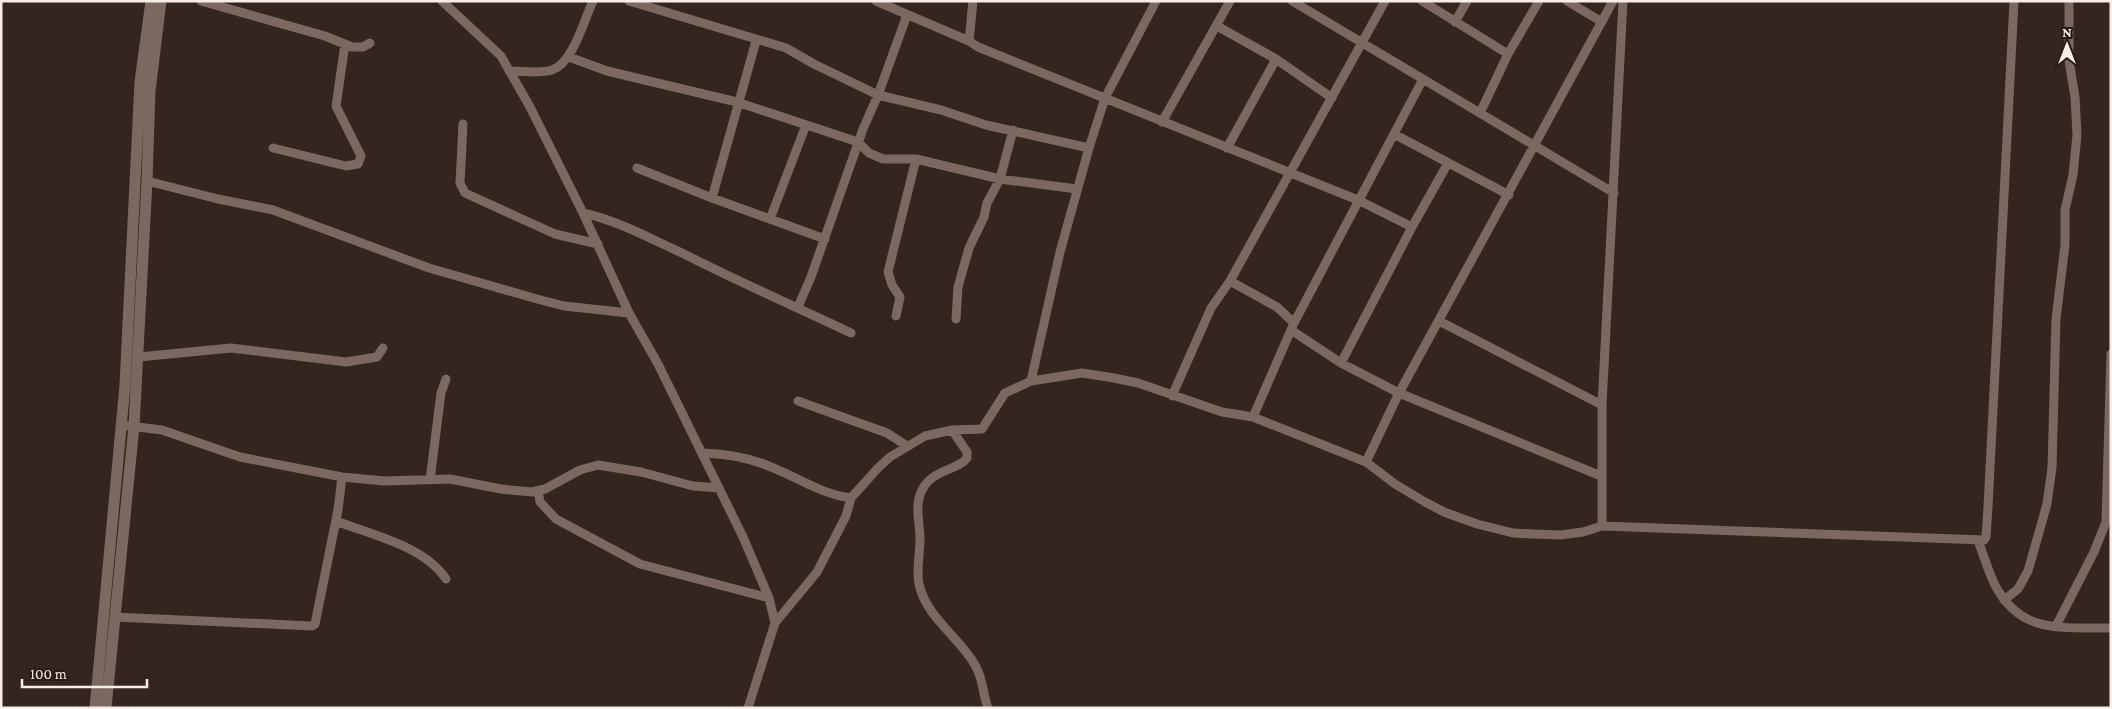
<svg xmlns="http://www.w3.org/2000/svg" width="2112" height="709" font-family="'Crimson Pro',serif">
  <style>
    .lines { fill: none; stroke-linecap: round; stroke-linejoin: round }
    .street { stroke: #7a6861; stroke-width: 9 }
    .secondary { stroke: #7a6861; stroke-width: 11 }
  </style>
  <rect width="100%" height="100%" fill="#34251f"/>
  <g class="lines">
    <path class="street" d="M201,1l124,35 27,11h11l7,-4
      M442,1l59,55 29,51 53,106 46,100 29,51 85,173 26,61 6,25 -27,85
      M629,1l157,47 28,16 64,31 63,15 45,15 103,23
      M876,1l93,40
      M973,1l-4,40 9,6 380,153 54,27
      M1292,1l322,192
      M1422,1l86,53
      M1567,1l35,21
      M1455,22l12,-21
      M1217,26l59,33 56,39
      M569,57l38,14 130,31 121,40 11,11 14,6h33l84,20 77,10
      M509,71c14,0 30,3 43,-1 21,-7 32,-50 41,-69
      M1480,113l28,-59 31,-53
      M1162,122l68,-121
      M463,124l-3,59 5,10 90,41 43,10
      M1394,134l115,61
      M273,148l73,18 12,-2 3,-8 -25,-50 9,-62
      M1227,148l49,-89
      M637,168l75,30 113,41
      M147,181l71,18 55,11 156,58 108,31 27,7 65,7
      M712,198l44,-157
      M583,213c36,8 66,25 99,40 55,28 112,53 169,80
      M770,219l36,-94
      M1230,281l47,26 17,16
      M798,307l13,-30 52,-148 15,-34 29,-80
      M896,316l4,-19 -8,-12 -4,-13 28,-113
      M956,319l2,-32 11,-39 15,-31 3,-14 13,-24 13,-49
      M1439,321l163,84
      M1291,330l50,33 58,30 202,83
      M139,357l92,-9 115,14 31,-5 6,-9
      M1341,363l71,-136 36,-64
      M1031,381l29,-129 29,-104 16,-50 51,-97
      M1172,396l39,-88 19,-27 155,-280
      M798,401l89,32 20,13
      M1253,417l41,-94 129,-244
      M121,425l41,5 78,27 102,20 42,4 66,-2 51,10 31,3 13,-3 35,-19 18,-5 43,7 52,14 26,2
      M952,430l15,22v6c-8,12 -35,11 -45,32 -8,16 -2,33 -2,49 0,16 -4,30 -1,45 7,33 40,53 56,81 9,15 7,28 13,43
      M703,453c24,1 46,4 68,14 28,11 50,27 80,31
      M1366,462l33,-69 214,-392
      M430,480l11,-87 5,-14
      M538,491l2,11 16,17 84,45 129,34
      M336,521c36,14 88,25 110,58
      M1602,526v-121l21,-404
      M1978,541c6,15 10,30 17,44 26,50 67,42 116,43
      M2004,600l14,-11 10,-18 19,-67 5,-36 4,-149 9,-74v-35l8,-35 4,-40 -2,-38 -6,-36v-60
      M115,617l197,9 3,-2 23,-114 4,-33
      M775,623l42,-51 29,-56 5,-18 27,-30 12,-11 35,-21 27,-6 30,-1 23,-36 26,-12 51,-8 32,5 24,5 84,29 31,5 113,45 29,22 30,18 19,10 33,12 36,9 20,1 27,1 23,-3 19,-6 382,14 2,-3 2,-30 26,-506
      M2056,626l38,-74 12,-30 5,-168"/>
    <path class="secondary" d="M95,708l30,-323 15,-303 11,-81
      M106,708l28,-282 13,-245 3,-90 11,-90"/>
  </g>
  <rect width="2112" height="709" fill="none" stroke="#f8ede9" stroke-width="5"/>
  <g transform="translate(2067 45)" stroke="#291b15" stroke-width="4" paint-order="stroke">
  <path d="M0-4L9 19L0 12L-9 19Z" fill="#f8ede9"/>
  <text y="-8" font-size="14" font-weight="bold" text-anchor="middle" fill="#f8ede9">N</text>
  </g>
  <path d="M22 679v8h125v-8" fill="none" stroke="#f8ede9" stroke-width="2.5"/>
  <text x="30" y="679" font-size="15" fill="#f8ede9" stroke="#291b15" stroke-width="4" paint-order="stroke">100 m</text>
</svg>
